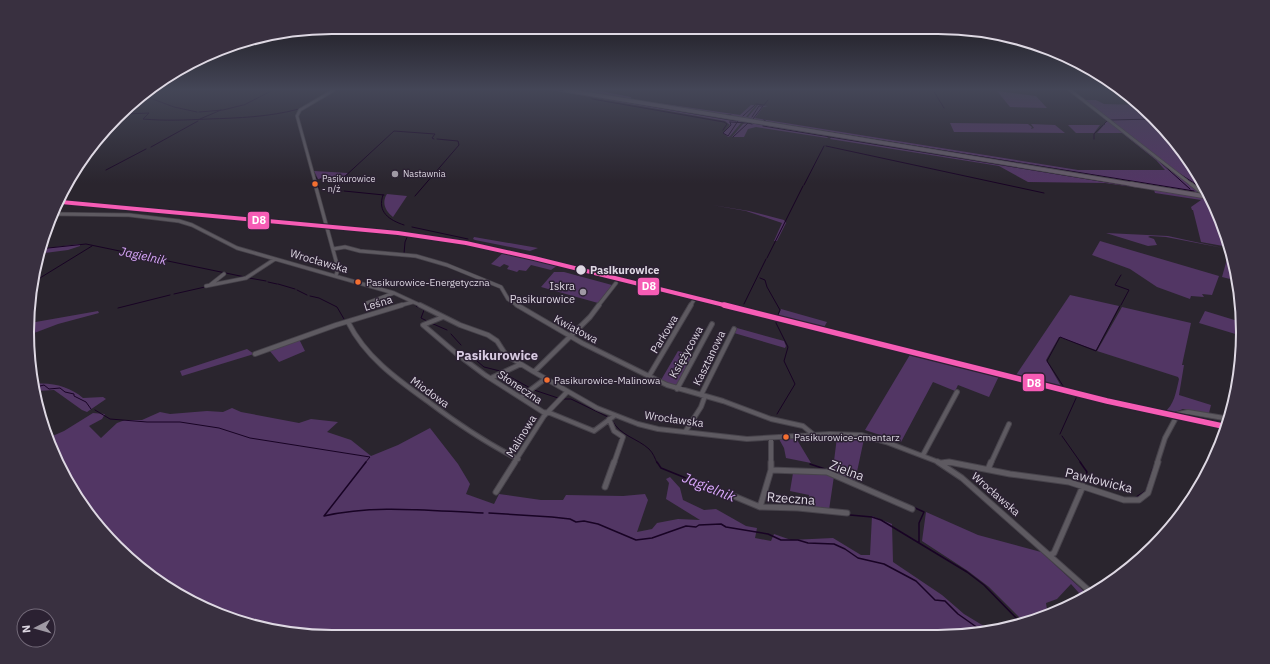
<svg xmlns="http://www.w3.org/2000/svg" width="1270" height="664" font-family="'IBM Plex Sans',sans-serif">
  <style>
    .green { fill: #523664 }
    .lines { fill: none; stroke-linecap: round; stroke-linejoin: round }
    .stream-far1 { stroke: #180324; stroke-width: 1 }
    .stream { stroke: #180324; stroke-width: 1.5 }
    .minor-far3-casing { stroke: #47434b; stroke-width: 4 }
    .minor-far2-casing { stroke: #47434b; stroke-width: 4.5 }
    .minor-far1-casing { stroke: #47434b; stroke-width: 6 }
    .minor-casing { stroke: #47434b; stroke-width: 7 }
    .highway-far1-casing { stroke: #47434b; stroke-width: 5 }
    .highway-casing { stroke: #47434b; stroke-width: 5.5 }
    .minor-far3 { stroke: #5e5a61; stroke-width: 2.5 }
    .minor-far2 { stroke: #5e5a61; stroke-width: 3 }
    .minor-far1 { stroke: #5e5a61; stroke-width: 4 }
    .minor { stroke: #5e5a61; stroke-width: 5 }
    .highway-far1 { stroke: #665c6a; stroke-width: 3.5 }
    .highway { stroke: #665c6a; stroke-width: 4 }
    .minor-bridge-casing { stroke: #47434b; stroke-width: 4.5; stroke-linecap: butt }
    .minor-bridge { stroke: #5e5a61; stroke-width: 3 }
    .rail-1-far1-casing { stroke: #2b2132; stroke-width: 6 }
    .rail-1-casing { stroke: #2b2132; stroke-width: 8 }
    .rail-1-far1 { stroke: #f65cb5; stroke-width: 4 }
    .rail-1 { stroke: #f65cb5; stroke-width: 5.5 }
    .poi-dot { fill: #9f99a4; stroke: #2b2132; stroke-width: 1.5 }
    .bus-dot { fill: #f46f30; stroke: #2b2132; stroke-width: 1.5 }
    .stop-dot { fill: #ded8e3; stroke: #2b2132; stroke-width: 1.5 }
    .labels { text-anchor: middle; stroke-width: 3; stroke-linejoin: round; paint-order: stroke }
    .far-poi-label { font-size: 9px; fill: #ded8e3; stroke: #2b2132; text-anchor: start }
    .far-bus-label { font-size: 9px; fill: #ded8e3; stroke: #2b2132; text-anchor: start }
    .bus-label { font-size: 10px; fill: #ded8e3; stroke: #2b2132; text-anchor: start }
    .street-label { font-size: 11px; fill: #ded8e3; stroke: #2b2132 }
    .stop-label { font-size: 11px; font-weight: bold; fill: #ded8e3; stroke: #2b2132; text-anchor: start }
    .poi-label { font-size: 11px; fill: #ded8e3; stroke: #2b2132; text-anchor: end }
    .water-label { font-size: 12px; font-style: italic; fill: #d8a7fa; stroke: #2b2132 }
    .quarter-label { font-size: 13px; font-weight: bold; fill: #d7cae1; stroke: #2b2132 }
    .near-street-label { font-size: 13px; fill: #ded8e3; stroke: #2b2132 }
    .near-water-label { font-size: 14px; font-style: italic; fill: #d8a7fa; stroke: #2b2132 }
    .rim { fill: none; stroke: #ded8e3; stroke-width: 2 }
    .line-badge { stroke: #2b2132; stroke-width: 1.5 }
    .badge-label { font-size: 11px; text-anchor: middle; font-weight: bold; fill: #fff }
  </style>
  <rect width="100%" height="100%" fill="#2a252e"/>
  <path class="green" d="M551,90h10l268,46 -2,2 -71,-11 -8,2 -4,8h-12l11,-13 2,-1 -7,-1 3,1 -11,13 -2,1 -5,-4 7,-8 -5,-4z
    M576,90h19l36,7v2l109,16 11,-10h5l-10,12 -3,-1 8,2 -3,-1 10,-12 10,1 -5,1 -8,11 323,52h87l-9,-10 -34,-27h-25l7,-8h9h-8v-3l4,-1 -26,-21h13l8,4 36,1 27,26 35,49 7,14z
    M997,91l39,5 11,12 -37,-1z
    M950,123l78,1 4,3 -1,2 3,-1 -3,-4 24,1 10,8 -111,-1z
    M1068,125h32l-6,8h-18z
    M832,136l375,62 1,1h-2l1,2h5l14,31 -7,-1 9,12 -7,-1 2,4 -22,-4 -8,-32h-1l-1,-3 10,-7 -46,-7 -1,-3 -49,-7 -77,-1 -29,-16 -169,-27z
    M314,171l34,2 -8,8 -22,-2z
    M387,194l20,2 -14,21c-7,-5 -12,-14 -6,-23z
    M712,205l37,6 35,9 2,3 -9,18h-3l8,-18 -36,-12z
    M1106,233l62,3 55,12 -57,-11 -16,-1 -2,1 6,2 3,6 -9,1z
    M474,237l64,11 -8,3 -55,-11 -2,-1z
    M1100,241l119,35 -7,19 -10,-1 2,3 -13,-1 -1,3 -33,-12 -27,-18 -38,-14z
    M80,244v2l-12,4 -31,4 2,-5z
    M1230,248l8,33 -16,-4z
    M504,252l54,13 -7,5 -20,-5 -5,6 -7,-1 -2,2 -10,-3 2,-3 -5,-2 -4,3 -9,-3z
    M554,272h10l48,13 -14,18 -57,-16z
    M1070,295l49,11 -23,44 -37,-13 -13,23 15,26 -45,-11z
    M1122,307l69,16 -9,42h2l-5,30 32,10 -2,8 -26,-4 -11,4 -8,-1c10,-6 12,-20 15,-33l-1,-2 -81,-26z
    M781,309l46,13 -4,7 -45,-13z
    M98,311l1,2 -41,11 -29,11 1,-12z
    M1205,311l36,11 1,14 -43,-13z
    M737,328l47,13 2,5 -1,2 -51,-15z
    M299,339l6,12 -26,11 -10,-12z
    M247,349l7,5 -72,22 -2,-5z
    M678,351l16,4 -18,32 -15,-7z
    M911,353l88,23 -10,21 -31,-12 -3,6 -22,-9 -32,60 -36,-12z
    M35,384c17,-2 35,3 48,14l20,-1 3,2 -19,13 -5,-2 -28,-20 -17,1z
    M232,408l9,4 58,11 12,-4 27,3 -11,10 24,8 20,16 27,-11 32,-17 28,36 12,20 -4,10 28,10 5,-10 42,6h22l3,-5 57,1 22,-2 3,6 -11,32 15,-3 5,-6 21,-4 22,1 -34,-21 3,-16 -3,-4 4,-2 10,11 3,12 21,10 12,-1 30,17 11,2 -2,10 16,3 3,-7 17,6 42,-2 28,17h9l2,-39 20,8 1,38 49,33 22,19 28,17 -14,3 -666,2 -59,-9 -56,-22 -81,-57 -38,-47 -28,-52 -2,-11 16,-7 29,-18 12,1 -3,5 -13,7 12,12 16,-15 8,-3h17l18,-8 10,2 37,-3 16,1z
    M837,437l27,2 -9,42 -26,-11 5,-9z
    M796,438l15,25 -25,-5 -2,-10 -5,-9z
    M793,473h32l9,3 -5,34 -22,-2 2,-13 -19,-4z
    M926,512l52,23 63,17 48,44 -13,6 3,-9 -8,-9 -14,15 -11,4 2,13 -24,6 -35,-35 -21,-16 -46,-30z"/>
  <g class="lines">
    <path class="stream-far1" d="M559,90l5,1
      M578,90l4,1
      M933,90l11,18
      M579,94l157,27
      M142,95l32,12 23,5
      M592,99l132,23 3,2 -4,6
      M756,104l8,1
      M244,105l29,-15
      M764,105l4,-5
      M199,112l24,-2 20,-5
      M124,114l25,-1 -6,6c22,2 43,1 65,0 31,-1 61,-2 91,-10
      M726,115h5
      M743,116l12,-11
      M752,117l7,-11h4l-10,13
      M200,119l21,-9
      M764,120l3,2
      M1110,120l45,-1
      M730,122l1,3 -8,8 5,3 10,-15
      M730,122l17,1
      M753,123l11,2
      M1104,124l3,-3
      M763,126l368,60
      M796,127l398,64
      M733,137l15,-14 4,1
      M1094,139v-5l9,-9
      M826,146l218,47
      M151,147l47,-26
      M1159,161l31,28
      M106,170l40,-21
      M1180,174l23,15
      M315,176l2,3
      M320,179l21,1
      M341,180l53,-49 41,3 -3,4 2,1
      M339,182l-9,8 12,1
      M318,185l1,4
      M804,185l20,-39
      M344,191l40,4
      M383,195c-6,17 6,25 21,30
      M415,196l44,-51 -1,-4 -21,-2
      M1202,197l12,9
      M412,227l56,12
      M39,249l47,-5 159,33
      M404,254l1,-12 3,-7
      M767,258l36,-72
      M1121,275l-6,10 14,5 -8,15
      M249,278l17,3
      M760,278l5,2 2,7 13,23 -3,7
      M35,281l57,-35
      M268,282l9,2
      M278,284l17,5
      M297,290l10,5
      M174,294l31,-7
      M310,296l9,2 18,9 7,12
      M744,304l22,-45
      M416,306l8,4 -3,8 6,3
      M118,308l52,-13
      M776,319v4l12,24 -4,14 11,23 -18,30
      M431,323l16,7
      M451,334l10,11
      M470,355l14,12 16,4
      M505,374l25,14
      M36,387l8,-2 5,4 11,-1 5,4 9,2v2l12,6 5,7
      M1065,389l-18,-28 13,-24 36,14 24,-45
      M534,390l24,8
      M563,399h8l37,18
      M95,410l15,9 37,3h33l39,6 31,10 120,19 -5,6
      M612,420c8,16 25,18 37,29 4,4 6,9 8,14
      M1060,434l17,-38 -12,-5
      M1062,436l19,27"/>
    <path class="stream" d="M366,462l-42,54c51,-12 107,-5 159,-3
      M657,462l4,6 72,29
      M1080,462l7,10 -4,11
      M810,464l15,5
      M1135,498l11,-7 7,-23
      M913,507l11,5 -5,11v19
      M489,513l63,4 18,2 6,3 8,-1 14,3 38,16 16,-2 34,-12 10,1 3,-2 22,-1 5,3 42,7 13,6h17l10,3 26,1 11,5 13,9 26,6 32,17 19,19 10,1 13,13 27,19
      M850,515l22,2 9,3 86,52 17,13 37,38"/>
    <defs>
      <path id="minor-far3" d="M1070,90l122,95
        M316,185l-19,-69 3,-6 34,-20"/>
      <path id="minor-far2" d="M315,184l23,84 -2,8
        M1191,184l10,8
        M55,214l74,1 50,6 13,4 45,23 157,45 28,13
        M333,249l12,-2 15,4 56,5 31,9 54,22 7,12 10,7
        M210,285l14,-11
        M206,286l40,-8 29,-19
        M367,303l27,-10
        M398,306l15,-4
        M598,306l18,-23
        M690,306l4,-6"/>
      <path id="minor-far1" d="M420,305l40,20 28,10 9,6 9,14 28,17 63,36 41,16 20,5 89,10 83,-5 31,1 25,7 55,21
        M517,305l65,38 85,42 56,16 48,18 32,7 11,9
        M443,317l-20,8 34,29 28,21 58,37 7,1 44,18 20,-15
        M348,322c18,36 50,58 82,81 28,21 56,40 88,56
        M255,354l81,-29 66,-20
        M534,372l56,-55 9,-12
        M649,376l42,-71
        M491,378l30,-14
        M677,389l35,-65
        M701,395l33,-66
        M521,397l24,-18
        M609,419l5,12 9,6 -9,26
        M685,432l16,-25 4,-11
        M771,438v25
        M923,455l34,-63
        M514,463l30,-47 23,-24
        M942,463h11
        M991,463l18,-39
        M1157,463l8,-25 13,-24 10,-2 42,7"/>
      <path id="minor" d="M938,462l24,16 131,116
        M941,463l8,-1 61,12 59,8 55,18h15l9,-7 10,-31
        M771,470l56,2 85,37
        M990,470l-1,-3 2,-5
        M605,487l9,-25
        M496,492l19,-30
        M736,497l24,10 38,1 49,5
        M760,507l11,-37v-8
        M1050,555l4,-2 29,-67"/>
      <path id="highway-far1" d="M565,90l572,95"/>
      <path id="highway" d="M1131,184l78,13"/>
    </defs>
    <use href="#minor-far3" class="minor-far3-casing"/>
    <use href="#minor-far2" class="minor-far2-casing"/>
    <use href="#minor-far1" class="minor-far1-casing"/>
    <use href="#minor" class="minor-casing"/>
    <use href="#highway-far1" class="highway-far1-casing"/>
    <use href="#highway" class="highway-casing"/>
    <use href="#minor-far3" class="minor-far3"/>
    <use href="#minor-far2" class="minor-far2"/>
    <use href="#minor-far1" class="minor-far1"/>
    <use href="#minor" class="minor"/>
    <use href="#highway-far1" class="highway-far1"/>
    <use href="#highway" class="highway"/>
    <defs>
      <path id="minor-bridge" d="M1201,192l10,7"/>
    </defs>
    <use href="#minor-bridge" class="minor-bridge-casing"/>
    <use href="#minor-bridge" class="minor-bridge"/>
    <defs>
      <path id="rail-1-far1" d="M61,202l337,31 68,10 68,15 194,48"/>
      <path id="rail-1" d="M724,305l383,96 120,26"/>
    </defs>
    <use href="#rail-1-far1" class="rail-1-far1-casing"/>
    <use href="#rail-1" class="rail-1-casing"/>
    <use href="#rail-1-far1" class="rail-1-far1"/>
    <use href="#rail-1" class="rail-1"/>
  </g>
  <linearGradient id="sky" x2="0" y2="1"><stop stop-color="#171419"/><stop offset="0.49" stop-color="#444657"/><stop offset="1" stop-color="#444657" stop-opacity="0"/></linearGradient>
  <rect width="1270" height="183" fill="url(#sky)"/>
  <g class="poi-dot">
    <circle cx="395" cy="174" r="4"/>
    <circle cx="583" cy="292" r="4"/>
  </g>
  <g class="bus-dot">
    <circle cx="315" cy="184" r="3.5"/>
    <circle cx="358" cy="282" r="3.5"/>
    <circle cx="547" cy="380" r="3.5"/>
    <circle cx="786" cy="437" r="3.5"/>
  </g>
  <circle class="stop-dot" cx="581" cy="270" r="5.5"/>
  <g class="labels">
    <g class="far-poi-label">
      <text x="403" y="177">Nastawnia</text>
    </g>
    <g class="far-bus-label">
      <text x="322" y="182">Pasikurowice<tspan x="322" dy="10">- n/ż</tspan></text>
    </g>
    <g class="bus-label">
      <text x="366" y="286">Pasikurowice-Energetyczna</text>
      <text x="554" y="384">Pasikurowice-Malinowa</text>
      <text x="794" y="441">Pasikurowice-cmentarz</text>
    </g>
    <g class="street-label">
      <text transform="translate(319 261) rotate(16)" y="4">Wrocławska</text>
      <text transform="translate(378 303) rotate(-17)" y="4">Leśna</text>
      <text transform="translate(576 329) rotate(28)" y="4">Kwiatowa</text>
      <text transform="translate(664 334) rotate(-59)" y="4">Parkowa</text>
      <text transform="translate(686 352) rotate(-61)" y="4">Księżycowa</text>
      <text transform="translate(709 358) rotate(-64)" y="4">Kasztanowa</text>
      <text transform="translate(520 387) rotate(34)" y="4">Słoneczna</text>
      <text transform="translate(430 392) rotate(36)" y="4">Miodowa</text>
      <text transform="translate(674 419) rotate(8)" y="4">Wrocławska</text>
      <text transform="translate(521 436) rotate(-58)" y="4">Malinowa</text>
      <text transform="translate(996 494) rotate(41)" y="4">Wrocławska</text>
    </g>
    <g class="stop-label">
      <text x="590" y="274">Pasikurowice</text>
    </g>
    <g class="poi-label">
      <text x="575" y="290">Iskra<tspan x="575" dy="13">Pasikurowice</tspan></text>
    </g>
    <g class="water-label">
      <text transform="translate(143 256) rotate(12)" y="4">Jagielnik</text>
    </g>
    <g class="quarter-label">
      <text x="497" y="360">Pasikurowice</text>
    </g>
    <g class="near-street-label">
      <text transform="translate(847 470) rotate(21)" y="5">Zielna</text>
      <text transform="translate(1099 480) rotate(14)" y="5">Pawłowicka</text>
      <text transform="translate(791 498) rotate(4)" y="5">Rzeczna</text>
    </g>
    <g class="near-water-label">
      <text transform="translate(709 487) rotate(22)" y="5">Jagielnik</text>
    </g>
  </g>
  <path d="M0 0H1270V664H0ZM332 34H938A298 298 0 0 1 1236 332V332A298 298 0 0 1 938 630H332A298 298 0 0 1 34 332V332A298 298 0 0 1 332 34Z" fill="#393040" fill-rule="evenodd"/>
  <path class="rim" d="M332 34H938A298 298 0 0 1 1236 332V332A298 298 0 0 1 938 630H332A298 298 0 0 1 34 332V332A298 298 0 0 1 332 34Z"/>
  <g class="line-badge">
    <rect x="247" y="211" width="23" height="19" rx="4" fill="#f65cb5"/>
    <rect x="637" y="277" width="23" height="19" rx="4" fill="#f65cb5"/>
    <rect x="1022" y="373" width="23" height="19" rx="4" fill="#f65cb5"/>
  </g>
  <g class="badge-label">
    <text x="259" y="224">D8</text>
    <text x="649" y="290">D8</text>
    <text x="1034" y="387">D8</text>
  </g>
  <g transform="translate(36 628) rotate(264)"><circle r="19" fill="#2b2132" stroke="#736a79"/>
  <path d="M0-3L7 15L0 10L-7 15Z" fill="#9f99a4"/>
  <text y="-6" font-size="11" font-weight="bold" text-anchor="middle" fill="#ded8e3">N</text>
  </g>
</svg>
